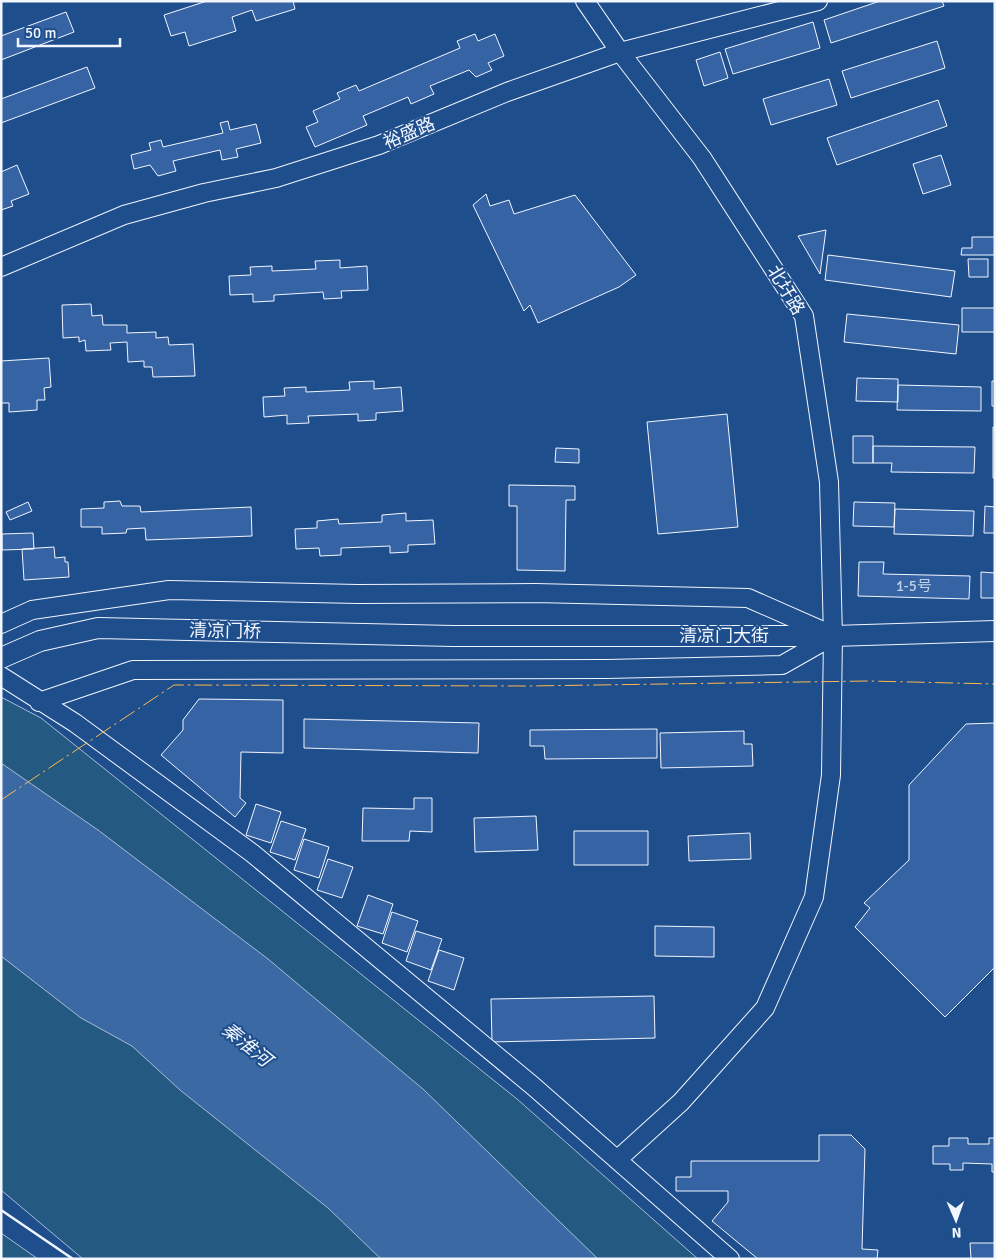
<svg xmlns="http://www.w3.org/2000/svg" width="996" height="1260" font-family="Signika,'Noto Sans SC',sans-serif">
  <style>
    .green { fill: #245a82; stroke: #a8bbd7 }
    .water { fill: #3b69a3; stroke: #a8bbd7 }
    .building { fill: #3563a3; stroke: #f2f6ff }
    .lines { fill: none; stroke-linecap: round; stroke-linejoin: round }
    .secondary-casing { stroke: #f2f6ff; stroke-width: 20 }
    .primary-casing { stroke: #f2f6ff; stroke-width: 22 }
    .secondary { stroke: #1f4e8c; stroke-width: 18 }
    .primary { stroke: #1f4e8c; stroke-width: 20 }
    .wall { stroke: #f2f6ff; stroke-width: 2.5 }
    .power { stroke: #ffb74d; stroke-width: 1; stroke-dasharray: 18 4 2.5 4; stroke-linecap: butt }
    .labels { text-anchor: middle; stroke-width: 4; stroke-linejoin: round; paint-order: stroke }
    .number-label { font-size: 15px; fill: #c3d1e8 }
    .street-label { font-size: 18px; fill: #f2f6ff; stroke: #1f4e8c }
    .water-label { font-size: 19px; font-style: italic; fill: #f2f6ff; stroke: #1f4e8c }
  </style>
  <rect width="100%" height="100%" fill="#1f4e8c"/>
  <path class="green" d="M1,697l40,21 476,381 181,160h-615l-82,-69z
    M1,1233l37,26h-37z"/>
  <path class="water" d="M1,763l97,67 170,129 155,130 175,170h-217l-53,-51 -148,-118 -48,-44 -51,-28 -80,-62z"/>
  <path class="building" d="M207,1h86l2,8 -39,12 -4,-11 -20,7 4,14 -47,15 -4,-14 -14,4 -7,-21z
    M880,1h62l2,5 -113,37 -7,-23z
    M66,12l8,20 -73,28v-24z
    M813,22l7,26 -87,26 -8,-25z
    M475,34l3,7 17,-7 9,22 -16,7 4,7 -16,7 -7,-7 -39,16 4,8 -23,10 -3,-7 -45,19 4,9 -52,22 -9,-20 12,-5 -5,-11 27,-12 -3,-6 19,-8 3,6 101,-43 -3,-7z
    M937,41l8,27 -94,30 -9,-27z
    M720,52l8,26 -24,8 -8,-26z
    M87,67l8,21 -94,35v-24z
    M829,79l8,26 -66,20 -8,-26z
    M938,100l9,26 -110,39 -10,-27z
    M228,121l2,9 26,-6 5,19 -25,6 2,8 -16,3 -2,-10 -47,11 3,10 -18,5 -8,-11 -16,4 -3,-14 20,-5 -2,-7 12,-3 2,7 60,-14 -3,-10z
    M941,155l10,30 -28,9 -10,-30z
    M17,165l12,29 -18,7 2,5 -12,4v-38z
    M486,194l4,12 19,-6 5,14 61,-19 61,80 -17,12 -81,36 -8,-18 -6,6 -51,-106z
    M826,230l-6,44 -22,-38z
    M972,237h23v18h-34l1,-7h10z
    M828,255l127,16 -4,26 -126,-17z
    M968,259h20v18h-19z
    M340,260v8l27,-2 1,24 -27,1 1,7 -18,1 -1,-7 -49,3v6l-21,1v-8l-23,1 -1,-19 22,-1 -1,-8 22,-1v5l44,-2 -1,-8z
    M91,304l1,12 10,-1 1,10h24v8l29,-1v6l12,-1 1,8 24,-1 2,32 -42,1 -1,-10h-8v-6l-16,1 -1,-20 -17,1 1,7 -25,1 -1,-11 -6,2v-5l-16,1 -1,-33z
    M962,308h33v24h-33z
    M847,314l112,11 -3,29 -112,-12z
    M49,358l2,29 -7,1 1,12h-8v10l-28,2v-9h-8v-42z
    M857,378l41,1v23l-42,-1z
    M374,381v8l27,-2 2,24 -27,2v7l-18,1v-7l-50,2 1,7 -22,1v-9l-23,2 -1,-20 22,-1 -1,-8 22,-1v5l44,-2 -1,-8z
    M992,381h3v25h-3z
    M898,385l83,2v24l-84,-1z
    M727,414l11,113 -80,7 -11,-112z
    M993,427h2v51h-2z
    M853,436h20v27h-20z
    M873,446l102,1 -1,26 -83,-1 1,-9h-19z
    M556,448l23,1v14l-24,-1z
    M509,485l66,1v14h-9l-1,71 -48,-1v-64h-8z
    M120,501l2,5h18l1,6 110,-5 1,29 -106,4 -1,-12 -18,1 -1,4 -24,1v-7h-21v-18l23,-1v-6z
    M28,502l4,9 -22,9 -4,-8z
    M854,502l41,1 -1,24 -41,-1z
    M985,506l10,1v26h-11z
    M895,509l79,2 -1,25 -79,-2z
    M406,513v8l27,-1 2,24 -27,1v7l-18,1v-7l-49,2v7l-21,1 -1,-8 -23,1 -1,-20 22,-1v-7l21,-2 1,5 43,-2v-7z
    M33,533l1,16 -32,1v-16z
    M54,547l1,11 10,-1v5h3l1,15 -45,3 -2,-31z
    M859,562h25l-1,12 87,2 -1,23 -111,-3z
    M981,572l14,1v25h-14z
    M199,699l84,1v53l-42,-1 -1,46 6,5 -11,14 -74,-62 22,-25v-10z
    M304,719l175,4 -1,30 -174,-5z
    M995,723v244l-50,50 -90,-90 15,-19 -6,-5 45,-43v-75l57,-61z
    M657,729v29l-112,1 -1,-13h-14v-16z
    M744,731v13h8l1,22 -92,2 -1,-35z
    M414,798h18v34l-22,-1 -1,10h-47l1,-33 51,1z
    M256,804l25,8 -10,31 -25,-8z
    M536,816l2,34 -63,2 -1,-34z
    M281,821l25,8 -11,31 -25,-8z
    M574,831h74v34h-74z
    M750,833l1,26 -62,2 -1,-25z
    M304,839l25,8 -10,31 -25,-8z
    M328,859l25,8 -11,31 -25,-8z
    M368,895l25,9 -10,30 -26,-8z
    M392,912l26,9 -11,31 -25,-9z
    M655,926l59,1v30l-59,-1z
    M416,931l26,8 -11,31 -25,-9z
    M439,950l25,8 -10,32 -26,-9z
    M654,996l1,42 -163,4 -1,-43z
    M819,1135h32l14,14 -3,100 16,1 -1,9h-119l-46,-38 16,-19v-11h-52v-14h15v-16h128z
    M949,1138h19v6h21v-6h6v34h-3v-8l-29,-1v7h-13v-6h-17v-18h16z
    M970,1243h25v16h-24z"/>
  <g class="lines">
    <defs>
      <path id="secondary" d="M585,1l35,51 82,106 102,158 25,166 4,154 -2,139 -17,122 -49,111 -84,94 -64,58
        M1,267l123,-52 80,-22 72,-15 103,-33 128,-53 113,-40 198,-51
        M1,624l31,-14 137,-20 189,4 177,-1 213,5 84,37
        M1,676l74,47 177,130 281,233 197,173
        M39,702l94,-32 473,-1 176,-4 51,-29"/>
      <path id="primary" d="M1,658l39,-17 58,-13 355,8h380l162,-5"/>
    </defs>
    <use href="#secondary" class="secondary-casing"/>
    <use href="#primary" class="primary-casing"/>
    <use href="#secondary" class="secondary"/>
    <use href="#primary" class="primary"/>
    <path class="wall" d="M1,1210l72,49"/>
    <path class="power" d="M1,800l173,-115 354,1 341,-5 126,3"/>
  </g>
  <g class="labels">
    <g class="number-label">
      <text x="914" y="591">1-5号</text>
    </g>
    <g class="street-label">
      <text transform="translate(409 133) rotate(-23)" y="6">裕盛路</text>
      <text transform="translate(786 290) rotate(59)" y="6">北圩路</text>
      <text transform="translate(225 631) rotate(1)" y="6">清凉门桥</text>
      <text x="724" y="642">清凉门大街</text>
    </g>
    <g class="water-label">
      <text transform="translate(247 1044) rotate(39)" y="7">秦淮河</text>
    </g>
  </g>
  <rect width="996" height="1260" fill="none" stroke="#f2f6ff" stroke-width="5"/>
  <g transform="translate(956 1220) rotate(178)" stroke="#1f4e8c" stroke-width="4" paint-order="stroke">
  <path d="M0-4L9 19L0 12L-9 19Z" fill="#f2f6ff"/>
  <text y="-8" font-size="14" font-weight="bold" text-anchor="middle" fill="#f2f6ff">N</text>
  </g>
  <path d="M18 38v8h102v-8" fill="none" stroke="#f2f6ff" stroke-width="2.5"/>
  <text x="25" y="38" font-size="15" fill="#f2f6ff" stroke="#1f4e8c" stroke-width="4" paint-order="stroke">50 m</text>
</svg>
